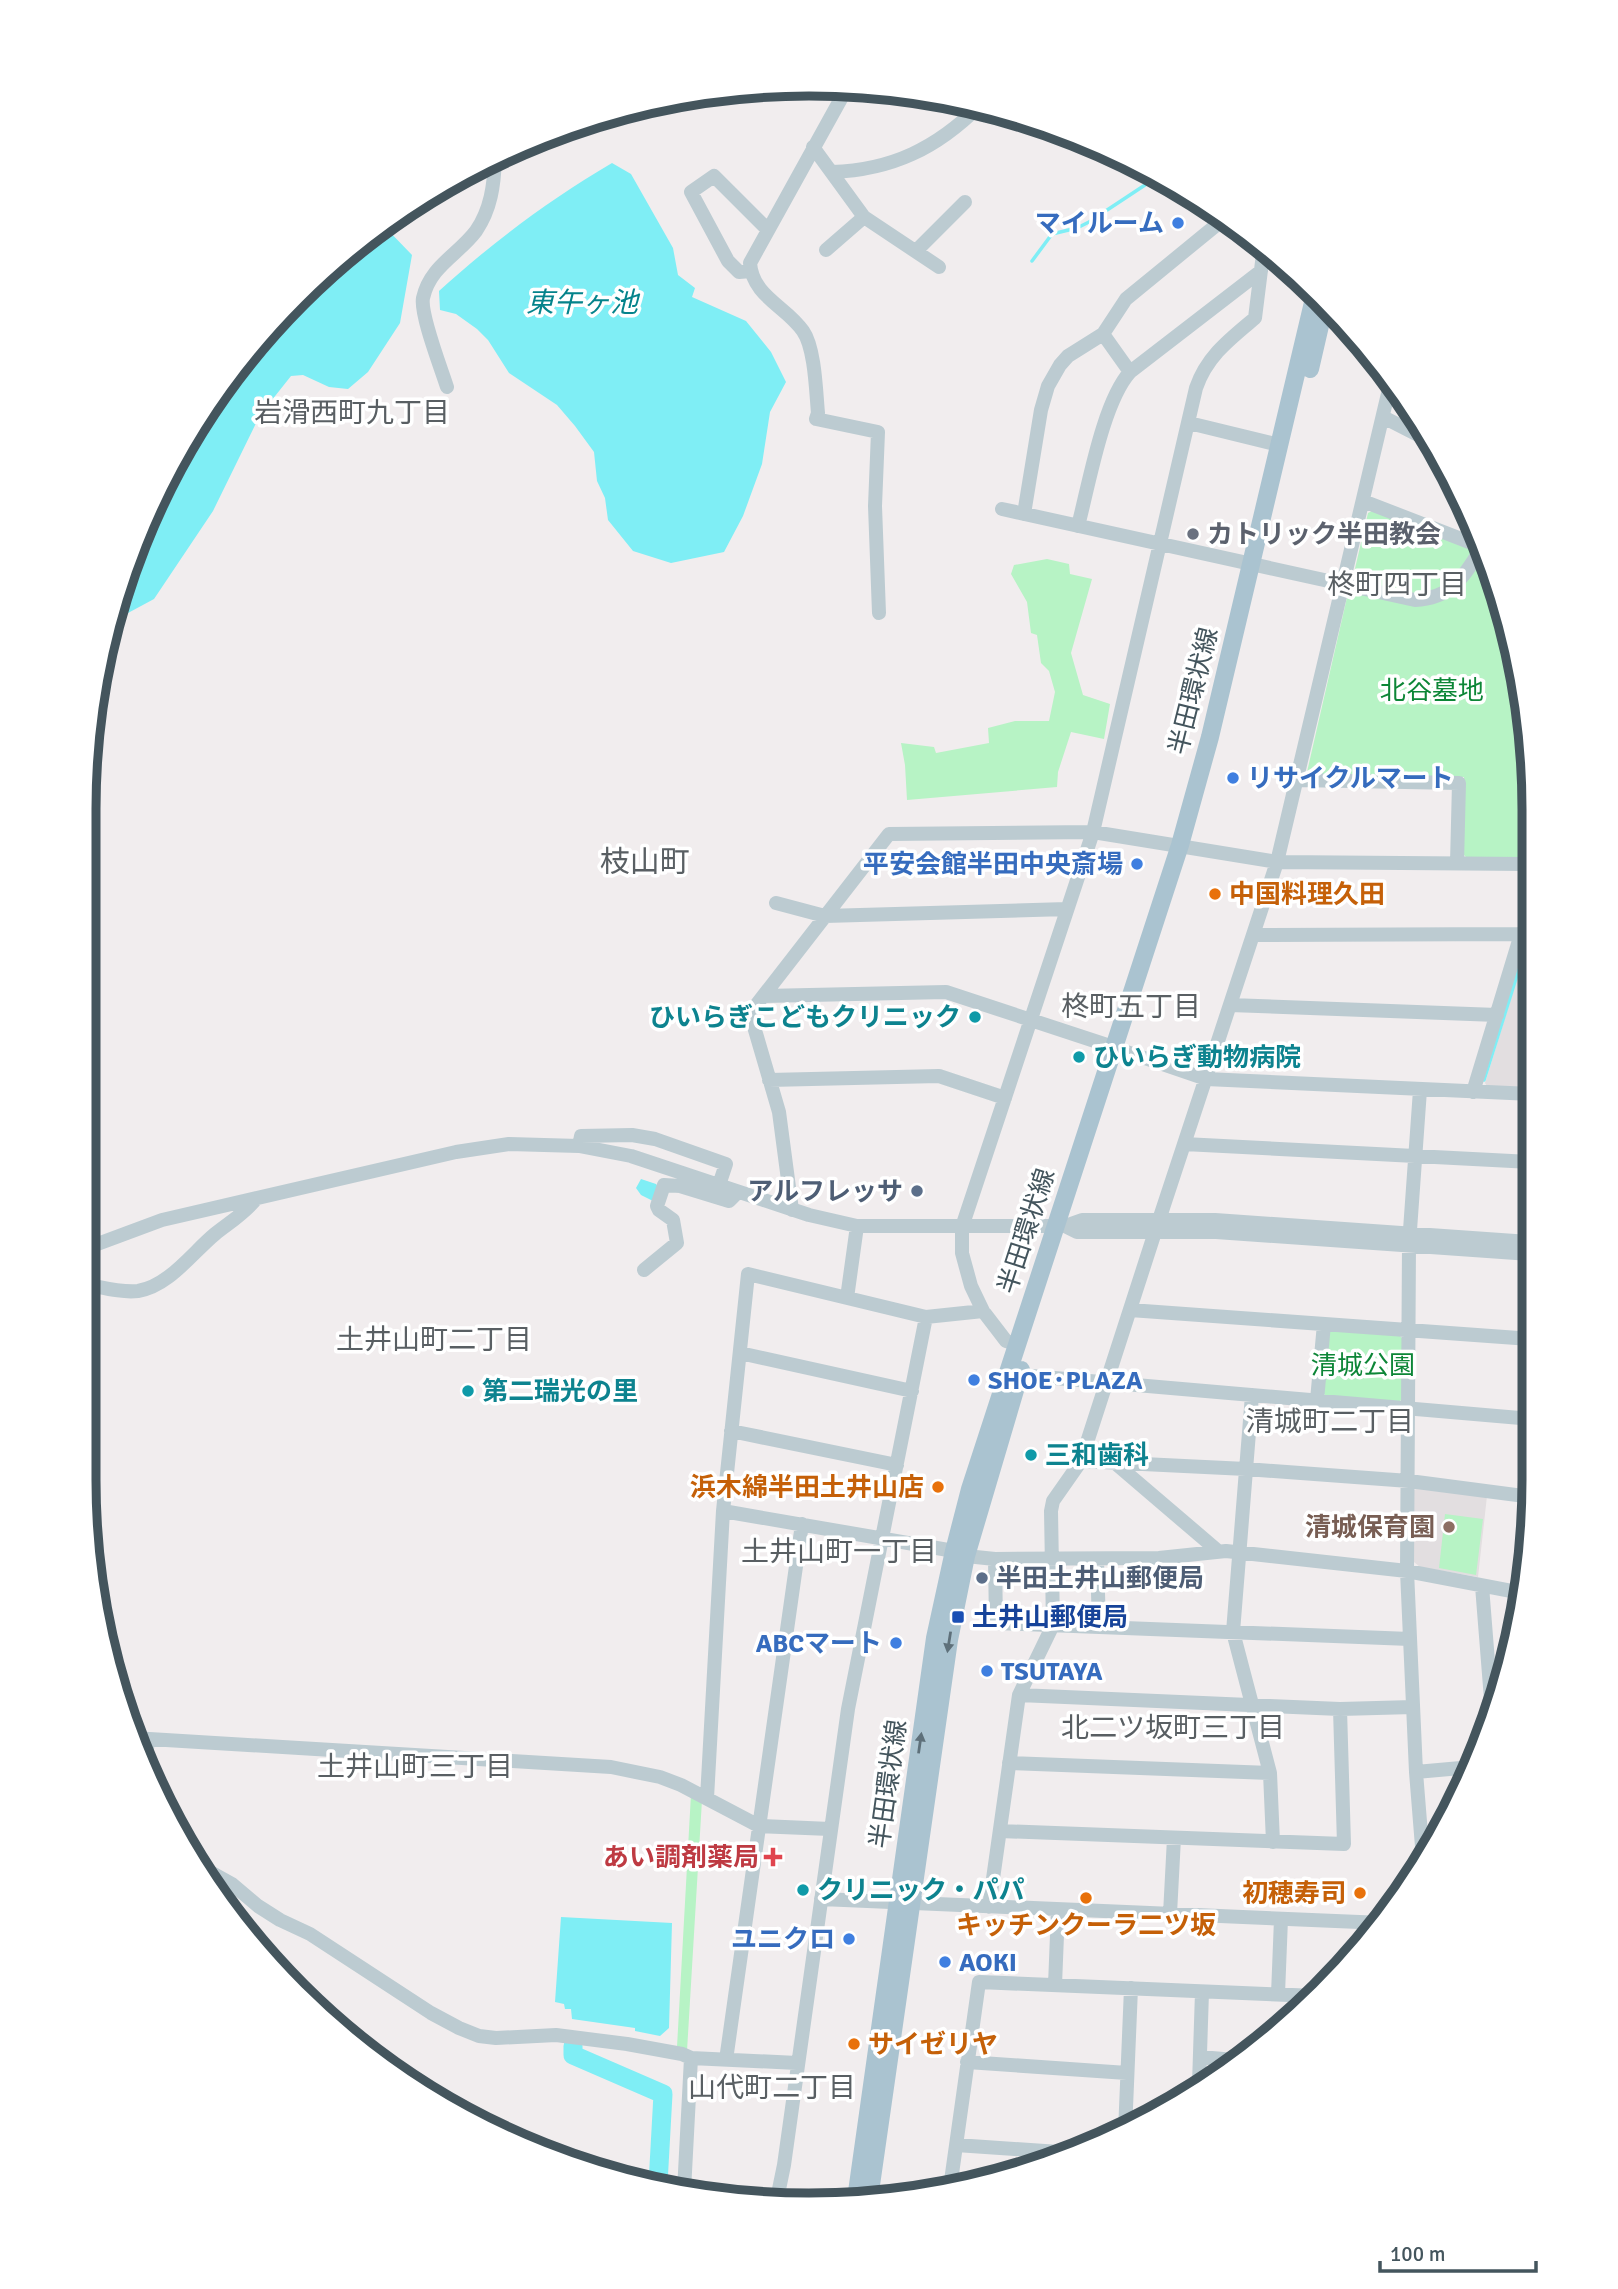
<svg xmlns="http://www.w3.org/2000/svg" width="1618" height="2289" font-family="Signika,'Noto Sans JP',sans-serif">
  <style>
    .education { fill: #e2dee0 }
    .green { fill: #b7f3c5 }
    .water { fill: #7feef5 }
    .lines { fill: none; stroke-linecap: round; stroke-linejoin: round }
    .stream { stroke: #7feef5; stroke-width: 3.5 }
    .river { stroke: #7feef5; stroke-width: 19 }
    .minor { stroke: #bccbd1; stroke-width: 14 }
    .major { stroke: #aac3d0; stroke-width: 18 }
    .oneway { fill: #5e707a }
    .shop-dot { fill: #3f7fe0; stroke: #fff; stroke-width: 2.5 }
    .worship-dot { fill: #6b7280; stroke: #fff; stroke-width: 2.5 }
    .food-dot { fill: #e8710a; stroke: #fff; stroke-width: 2.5 }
    .culture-dot { fill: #0f9aa8; stroke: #fff; stroke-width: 2.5 }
    .service-dot { fill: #5c6f8a; stroke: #fff; stroke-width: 2.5 }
    .education-dot { fill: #8d6e63; stroke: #fff; stroke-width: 2.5 }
    .transit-dot { fill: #1a4fb4; stroke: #fff; stroke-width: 2.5 }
    .health-dot { fill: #e0444e; stroke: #fff; stroke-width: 2.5 }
    .labels { text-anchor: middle; stroke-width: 7; stroke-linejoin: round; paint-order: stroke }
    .shop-label { font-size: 26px; font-weight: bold; fill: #366cbe; stroke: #fff; text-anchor: end }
    .worship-label { font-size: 26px; font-weight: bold; fill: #5b616d; stroke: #fff; text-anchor: start }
    .park-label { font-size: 26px; fill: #0d8637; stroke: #fff }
    .street-label { font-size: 26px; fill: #44555d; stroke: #fff }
    .food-label { font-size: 26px; font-weight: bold; fill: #c56008; stroke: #fff; text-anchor: start }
    .culture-label { font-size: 26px; font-weight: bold; fill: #0d838f; stroke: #fff; text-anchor: start }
    .service-label { font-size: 26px; font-weight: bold; fill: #4e5e75; stroke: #fff; text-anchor: end }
    .education-label { font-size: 26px; font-weight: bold; fill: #785e54; stroke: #fff; text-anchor: end }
    .transit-label { font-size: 26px; font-weight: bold; fill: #164399; stroke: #fff; text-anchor: start }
    .health-label { font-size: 26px; font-weight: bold; fill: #be3a42; stroke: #fff; text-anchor: end }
    .water-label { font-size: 28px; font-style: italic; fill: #04838b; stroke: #fff }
    .neighbourhood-label { font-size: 28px; fill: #595f63; stroke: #fff }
    .quarter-label { font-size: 30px; fill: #595f63; stroke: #fff }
    .rim { fill: none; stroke: #44555d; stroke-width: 9 }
  </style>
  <rect width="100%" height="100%" fill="#f1edee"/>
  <path class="education" d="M1529,940l1,149 -42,-1 -3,-5z
    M1418,1488l69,8 -9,81 -58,-10 -6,-5v-72z"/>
  <path class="green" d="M1372,511l99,37 1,5 -27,35 -21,7 -69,-14 -2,-4 15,-64z
    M1485,552l11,24 32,138 1,144 -63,-1 -3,-3 1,-77 -155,-1 -2,-4 41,-179 5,-2 90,9 18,-12z
    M1047,559l22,5 1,10 22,5 -21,74 12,42 27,9 -6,35 -33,-7 -13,40 -1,15 -150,13 -2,-35 -4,-22 33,4 2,6 53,-10 -1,-15 27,-7h34l6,-29 -6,-21 -8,-8 -4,-28 -6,-2 -4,-31 -16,-28 3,-9z
    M1330,1330l69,5 3,3v61l-3,3 -74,-7 -3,-3z
    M1445,1514l38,5 -7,56 -37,-7z
    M691,1794l11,6 -15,251 -10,-4z"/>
  <path class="water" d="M612,163l19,11 42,74 5,27 17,13 -3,9 54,24 25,31 15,30 -16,30 -8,52 -19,52 -19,36 -53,11 -38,-12 -25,-31 -3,-22 -8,-17 -3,-29 -19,-26 -18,-21 -48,-32 -21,-33 -11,-11 -21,-15 -16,-4 -1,-19c54,-49 110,-91 173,-128z
    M384,226l28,29 -12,68 -32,49 -20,17 -19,-2 -26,-12 -12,1 -31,39 -47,96 -59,88 -26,14 -14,27 -9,3 34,-111 42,-86 53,-79 97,-103z
    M641,1179l15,5 3,4 -6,13 -12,-6 -5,-7z
    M561,1917l111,6 -3,105 -9,8 -25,-5v-3l-63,-9 -1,-10h-6l-1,-5 -9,-2z"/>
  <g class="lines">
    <path class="stream" d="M1032,261l20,-27 25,-6 12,-6 56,-37 11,-10
      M1484,1080l45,-143"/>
    <path class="river" d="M573,2046v9l90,39 -5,90"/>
    <path class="minor" d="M848,86l-98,177c3,34 36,43 53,68 12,17 13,61 15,82l-2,6 62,13 -3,74 4,107
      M813,147l51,70 75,50
      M832,172c60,-2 105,-24 147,-66
      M826,250l38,-33
      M916,251l49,-49
      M751,271l-12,1 -11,-11 -37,-69 23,-16 54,54
      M1103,334l27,38
      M447,387c-6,-19 -27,-73 -24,-89 7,-32 35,-43 53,-67 15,-22 18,-46 19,-72
      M1383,417l43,22
      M1189,423l90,22
      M1363,501l119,46
      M1002,509l413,91c39,-2 49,-25 68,-54
      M1024,514l17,-104 7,-24 12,-21 8,-9 35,-22 23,-35 99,-81
      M1078,526c11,-42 25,-124 52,-154l131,-101
      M1297,780l162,3 -2,80
      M776,903l49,13 242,-7
      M1254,935l267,-1
      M764,996l182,-4 167,55
      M1230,1005l267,10
      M1124,1051l82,28 324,15
      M769,1080l170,-4 66,22
      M1420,1090l-11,154 -2,327 9,201 7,87
      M1473,1092l48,-158 8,-9
      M1184,1144l346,18
      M579,1146l2,-10 51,-1 23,4 71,25 -7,21
      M792,1210l-13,-98 -29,-99 139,-179 204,-2 184,30 252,2
      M1159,1220l118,-358 113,-477
      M1065,1226l12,6h139l315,22
      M84,1249l78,-29 294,-68 53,-8 70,2 52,10 178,59 48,11h208l17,-6h133l316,22
      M644,1270l33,-27 -4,-23 -14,-10 -2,-4 7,-21 16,1 49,15 9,-9
      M84,1284c17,3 37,9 54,7 31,-5 54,-38 77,-57 15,-12 29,-20 41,-35
      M847,1298l10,-72
      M1130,1310l401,29
      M1017,1344l-11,-3 -23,-30 -12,-25 -9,-33v-26l131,-395 103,-444c11,-32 34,-49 59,-70l9,-72
      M740,1353l172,38
      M1020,1375l512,44
      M1252,1395l-19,237 37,141 3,69
      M1317,1400l7,-76
      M731,1431l166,34
      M1081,1461l165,8 163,12 123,16
      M1115,1463l103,88
      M723,1511l231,40
      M966,1556l29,3 164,-1 67,-7 181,20 115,22
      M995,1559l1,64 414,16
      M1097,1559l2,68
      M1482,1586l10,126
      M1019,1695l321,14 73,-2
      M133,1738l478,29 49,10 21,8 78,41 71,3
      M1009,1763l261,10
      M145,1769l3,-30
      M1416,1772l56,-5
      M707,1798l16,-287 25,-237 178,43 57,-6
      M1000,1831l344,13 -4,-135
      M196,1864l36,20 26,22 22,14 30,14 121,79 28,15 20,8 17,2 60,-3 71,9 55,10 9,4 106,5
      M821,1899l562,24
      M989,1907l30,-212 34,-70 -2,-114 2,-10 28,-40 74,-229
      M1170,1914l4,-76
      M1055,1985l3,-75
      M1278,1994l3,-75
      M1200,2057l35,3
      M726,2060l76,-536
      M967,2062l160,11
      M1199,2084l3,-92
      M1125,2132l6,-144
      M956,2145l118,8
      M950,2188l29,-206 336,14
      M684,2191l7,-133
      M777,2199l7,-34 64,-456 78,-392"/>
    <path class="major" d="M1310,369l15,-65
      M856,2199l79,-561 19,-87 16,-62 210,-644 30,-108 105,-443
      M869,2199l80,-559 17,-84 55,-186"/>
  </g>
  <defs><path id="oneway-solid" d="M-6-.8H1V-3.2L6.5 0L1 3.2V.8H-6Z" transform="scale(1.75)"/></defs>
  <g class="oneway">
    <use href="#oneway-solid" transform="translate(949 1642) rotate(99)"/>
    <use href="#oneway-solid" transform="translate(920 1743) rotate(-82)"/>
  </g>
  <g class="shop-dot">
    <circle cx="1178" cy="223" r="7"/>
    <circle cx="1233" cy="778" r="7"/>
    <circle cx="1137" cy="864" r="7"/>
    <circle cx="974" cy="1380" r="7"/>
    <circle cx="896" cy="1643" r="7"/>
    <circle cx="987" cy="1671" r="7"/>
    <circle cx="849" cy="1939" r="7"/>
    <circle cx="945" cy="1962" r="7"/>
  </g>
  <circle class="worship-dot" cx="1193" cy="534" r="7"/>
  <g class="food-dot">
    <circle cx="1215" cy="894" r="7"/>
    <circle cx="938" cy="1487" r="7"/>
    <circle cx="1360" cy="1893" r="7"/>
    <circle cx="1086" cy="1898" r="7"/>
    <circle cx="854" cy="2044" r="7"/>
  </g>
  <g class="culture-dot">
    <circle cx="975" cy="1017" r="7"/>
    <circle cx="1079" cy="1057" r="7"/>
    <circle cx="468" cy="1391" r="7"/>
    <circle cx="1031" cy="1455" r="7"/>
    <circle cx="803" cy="1890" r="7"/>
  </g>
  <g class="service-dot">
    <circle cx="917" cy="1191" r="7"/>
    <circle cx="982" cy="1578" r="7"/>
  </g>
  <circle class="education-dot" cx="1449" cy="1527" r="7"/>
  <rect class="transit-dot" x="951" y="1610" width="14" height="14" rx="3.5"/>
  <path class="health-dot" d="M769.5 1846.5h7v7h7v7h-7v7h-7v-7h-7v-7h7z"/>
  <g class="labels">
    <g class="shop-label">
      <text x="1164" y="232">マイルーム</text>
      <text x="1247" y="787" text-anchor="start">リサイクルマート</text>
      <text x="1123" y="873">平安会館半田中央斎場</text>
      <text x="988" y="1389" text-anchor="start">SHOE･PLAZA</text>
      <text x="882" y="1652">ABCマート</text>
      <text x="1001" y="1680" text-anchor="start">TSUTAYA</text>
      <text x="835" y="1948">ユニクロ</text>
      <text x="959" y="1971" text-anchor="start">AOKI</text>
    </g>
    <g class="worship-label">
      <text x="1207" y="543">カトリック半田教会</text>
    </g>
    <g class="park-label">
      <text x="1432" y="699">北谷墓地</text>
      <text x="1363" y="1374">清城公園</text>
    </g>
    <g class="street-label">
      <text transform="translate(1193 691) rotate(-76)" y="9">半田環状線</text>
      <text transform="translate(1026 1231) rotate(-72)" y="9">半田環状線</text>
      <text transform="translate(888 1784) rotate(-82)" y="9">半田環状線</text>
    </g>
    <g class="food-label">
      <text x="1229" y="903">中国料理久田</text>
      <text x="924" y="1496" text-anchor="end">浜木綿半田土井山店</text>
      <text x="1346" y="1902" text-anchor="end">初穂寿司</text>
      <text x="1086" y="1934" text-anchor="middle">キッチンクーラ二ツ坂</text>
      <text x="868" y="2053">サイゼリヤ</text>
    </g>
    <g class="culture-label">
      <text x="961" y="1026" text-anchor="end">ひいらぎこどもクリニック</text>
      <text x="1093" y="1066">ひいらぎ動物病院</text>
      <text x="482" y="1400">第二瑞光の里</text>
      <text x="1045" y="1464">三和歯科</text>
      <text x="817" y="1899">クリニック・パパ</text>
    </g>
    <g class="service-label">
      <text x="903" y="1200">アルフレッサ</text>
      <text x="996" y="1587" text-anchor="start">半田土井山郵便局</text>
    </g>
    <g class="education-label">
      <text x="1435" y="1536">清城保育園</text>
    </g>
    <g class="transit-label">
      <text x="972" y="1626">土井山郵便局</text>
    </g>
    <g class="health-label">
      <text x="759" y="1866">あい調剤薬局</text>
    </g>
    <g class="water-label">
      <text x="582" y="312">東午ヶ池</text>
    </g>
    <g class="neighbourhood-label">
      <text x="352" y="422">岩滑西町九丁目</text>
      <text x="1397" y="594">柊町四丁目</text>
      <text x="1131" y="1016">柊町五丁目</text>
      <text x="434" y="1349">土井山町二丁目</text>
      <text x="1330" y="1431">清城町二丁目</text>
      <text x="839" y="1561">土井山町一丁目</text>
      <text x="1173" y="1737">北二ツ坂町三丁目</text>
      <text x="415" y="1776">土井山町三丁目</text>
      <text x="772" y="2097">山代町二丁目</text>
    </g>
    <g class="quarter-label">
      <text x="645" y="872">枝山町</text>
    </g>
  </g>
  <path d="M0 0H1618V2289H0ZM809 96H809A713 713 0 0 1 1522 809V1480A713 713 0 0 1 809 2193H809A713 713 0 0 1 96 1480V809A713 713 0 0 1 809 96Z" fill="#fff" fill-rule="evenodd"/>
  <path class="rim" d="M809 96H809A713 713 0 0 1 1522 809V1480A713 713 0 0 1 809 2193H809A713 713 0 0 1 96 1480V809A713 713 0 0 1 809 96Z"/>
  <path d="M1380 2261v10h156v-10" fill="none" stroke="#44555d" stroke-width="3.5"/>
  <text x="1390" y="2261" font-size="21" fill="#44555d" stroke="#ffffff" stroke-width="5" paint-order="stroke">100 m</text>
</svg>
